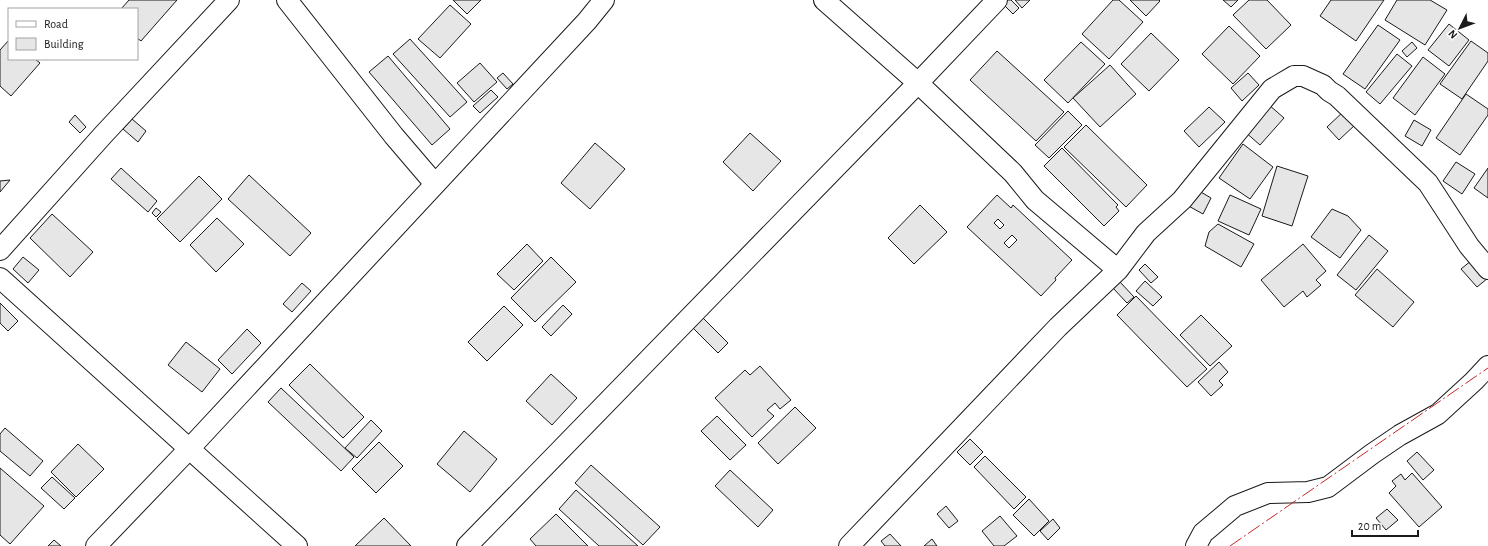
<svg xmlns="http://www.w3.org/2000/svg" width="1488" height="546" font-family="'Alegreya Sans',sans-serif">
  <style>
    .building { fill: #e6e6e6; stroke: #1a1a1a; fill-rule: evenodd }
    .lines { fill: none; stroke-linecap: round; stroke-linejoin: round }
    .minor-casing { stroke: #1a1a1a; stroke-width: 22 }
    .minor { stroke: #fff; stroke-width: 20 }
    .power { stroke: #c62828; stroke-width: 1; stroke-dasharray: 14 3 2 3; stroke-linecap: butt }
  </style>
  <rect width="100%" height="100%" fill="#fff"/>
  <path class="building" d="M129,0h48l-36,41 -4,-3v-29h-16z
    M453,0h28l-14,14z
    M1005,0h6l8,8 -6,6 -11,-11z
    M1015,0h15l-8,8z
    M1113,0h6l24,22 -34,37 -27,-25z
    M1130,0h29l1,1 -14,15z
    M1223,0h15l-7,7z
    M1249,0h18l24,25 -25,24 -33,-34z
    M1331,0h53l-28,41 -36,-25z
    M1397,0h33l17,10 -22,35 -40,-25z
    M450,5l21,19 -31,34 -22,-19z
    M1449,24l20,16 -20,26 -21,-16z
    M1378,25l22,15 -35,49 -22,-15z
    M1229,26l31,30 -27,28 -31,-30z
    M1151,33l28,27 -30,31 -28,-27z
    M410,39l57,63 -17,15 -57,-63z
    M9,40v19h26l5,4 -29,33 -11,-10v-36z
    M1471,41l17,12v8l-26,38 -22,-15z
    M1081,42l24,22 -37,39 -24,-23z
    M1412,42l5,6 -10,9 -5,-6z
    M997,51l67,61 -28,29 -66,-61z
    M1397,54l15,12 -32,38 -14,-12z
    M388,56l62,73 -18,16 -63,-73z
    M1423,57l22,17 -30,41 -22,-17z
    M480,63l17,19 -23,20 -17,-19z
    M1110,65l26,29 -36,33 -27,-29z
    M503,73l10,11 -6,5 -10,-11z
    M1248,73l11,12 -17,16 -11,-13z
    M491,90l7,7 -18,16 -7,-7z
    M1466,94l22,15v6l-28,40 -24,-17z
    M1268,104l16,14 -24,27 -16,-14z
    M1209,107l16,15 -26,25 -15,-16z
    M1068,111l14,14 -33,33 -14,-13z
    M1344,111l12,13 -17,16 -12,-13z
    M75,115l11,12 -6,6 -11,-11z
    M132,119l14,12 -8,11 -15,-13z
    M1414,120l17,10 -9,16 -17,-10z
    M1086,125l61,60 -21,22 -62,-60z
    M750,133l31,28 -28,30 -30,-29z
    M595,143l30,26 -35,40 -29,-26z
    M1243,144l30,23 -23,32 -31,-21z
    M1062,148l56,57 -2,2 3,4 -15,15 -60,-60z
    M1456,162l19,12 -13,20 -19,-13z
    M1277,166l31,10 -16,50 -30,-10z
    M121,168l36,33 -9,11 -37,-33z
    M1488,168v30l-14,-10z
    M249,175l62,58 -21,23 -62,-57z
    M199,176l23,23 -42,43 -23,-23z
    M10,180l-10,12v-11z
    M1194,188l17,10 -8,16 -18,-10z
    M997,195l14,13 2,-3 59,55 -17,18 1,2 -15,16 -74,-69zM998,219l6,6 -4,4 -6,-6zM1012,235l5,5 -8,8 -5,-5z
    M1230,195l31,14 -12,26 -31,-14z
    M920,205l27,27 -33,32 -26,-26z
    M156,208l5,4 -5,5 -4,-4z
    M1332,209l16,7 13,14 -21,28 -29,-21z
    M52,214l41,38 -23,25 -40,-39z
    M217,218l27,26 -28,28 -26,-27z
    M1218,224l36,20 -13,23 -36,-21 4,-14z
    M1369,235l19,16 -32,39 -19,-15z
    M527,244l16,17 -29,29 -17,-16z
    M1303,244l23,27 -10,9 5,5 -14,12 -4,-6 -19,16 -23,-27z
    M23,257l16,13 -11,13 -15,-14z
    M551,257l25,25 -41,40 -24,-24z
    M1472,260l16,18 -11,9 -16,-18z
    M1145,264l13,13 -7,6 -12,-13z
    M1377,269l37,33 -21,25 -38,-32z
    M1145,281l17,16 -9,9 -17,-15z
    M1120,282l14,15 -7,6 -14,-15z
    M302,283l9,8 -19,21 -9,-8z
    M1136,296l71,73 -20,18 -70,-72z
    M0,303l18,18 -10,10 -8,-8z
    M563,305l9,9 -21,22 -9,-9z
    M504,306l19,19 -36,36 -19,-19z
    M1201,315l31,31 -22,20 -30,-31z
    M702,317l26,26 -10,10 -26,-26z
    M247,329l14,14 -29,31 -14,-14z
    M186,342l34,27 -18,23 -34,-27z
    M1219,362l9,10 -9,9 4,4 -12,11 -13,-14z
    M310,364l54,53 -21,21 -54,-53z
    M760,366l31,34 -11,9 -5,-6 -8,7 7,6 -22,21 -37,-39 30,-28 5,5z
    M551,374l26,24 -25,27 -26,-24z
    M281,388l73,69 -13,14 -73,-69z
    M795,407l21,21 -38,36 -20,-21z
    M717,416l29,29 -16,15 -29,-29z
    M371,420l11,11 -25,27 -12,-10z
    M5,428l38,33 -13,15 -30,-25v-17z
    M464,431l33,28 -27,33 -33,-28z
    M970,439l13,13 -13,13 -13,-13z
    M379,442l24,24 -27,27 -24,-24z
    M78,444l26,25 -28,28 -25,-25z
    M1417,452l17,18 -11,10 -16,-19z
    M985,456l41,41 -12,12 -40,-42z
    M591,465l69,62 -17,18 -68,-62z
    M0,468l44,38 -34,38 -10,-9z
    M730,470l43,40 -15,17 -43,-41z
    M1412,473l30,34 -23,20 -30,-34 7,-7 -4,-5 9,-7 4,6z
    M52,477l23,21 -11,11 -23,-21z
    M576,490l62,56h-39l-40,-37z
    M1029,499l20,22 -15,15 -21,-21z
    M946,506l12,15 -9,7 -12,-14z
    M1387,509l11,11 -12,10 -10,-12z
    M556,514l32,32h-52l-6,-7z
    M1000,516l17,20 -13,10h-10l-12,-15z
    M384,518l27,28h-56z
    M1053,519l7,9 -12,12 -8,-9z
    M890,534l11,12h-16l-4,-5z
    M932,539l5,7h-13z
    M54,540l7,6h-13z"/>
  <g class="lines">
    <defs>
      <path id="minor" d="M287,0l107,136 41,48
        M824,0l94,83 95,90 22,27 83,70
        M0,250l103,-115 126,-135
        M0,278l297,268
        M96,546l93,-97 398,-428 17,-21
        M467,546l451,-463 79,-83
        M849,546l209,-219 60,-57 28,-37 36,-33 90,-111 22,-13h9l20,9 6,6 8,5 91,87 41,63 19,23
        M1196,546l7,-13 32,-27 33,-13 40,-1 20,-5 44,-33 28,-19 38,-21 36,-33 14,-15"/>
    </defs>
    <use href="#minor" class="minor-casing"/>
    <use href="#minor" class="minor"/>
    <path class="power" d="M1230,546l258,-178"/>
  </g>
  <rect x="8" y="8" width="130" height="52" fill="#ffffff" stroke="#a3a3a3"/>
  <rect x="16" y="21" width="20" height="6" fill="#ffffff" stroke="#a3a3a3"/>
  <text x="44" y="28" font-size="12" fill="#1a1a1a">Road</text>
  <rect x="16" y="38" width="20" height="12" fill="#e6e6e6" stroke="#a3a3a3"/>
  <text x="44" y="48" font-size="12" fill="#1a1a1a">Building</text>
  <g transform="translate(1460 28) rotate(228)" stroke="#ffffff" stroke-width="3" paint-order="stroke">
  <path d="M0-3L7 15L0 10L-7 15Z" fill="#1a1a1a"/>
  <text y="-6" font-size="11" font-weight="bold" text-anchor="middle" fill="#1a1a1a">N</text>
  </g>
  <path d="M1352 530v6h66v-6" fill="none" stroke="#1a1a1a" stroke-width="2"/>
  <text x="1358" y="530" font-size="12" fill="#1a1a1a" stroke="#ffffff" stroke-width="3" paint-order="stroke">20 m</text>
</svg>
